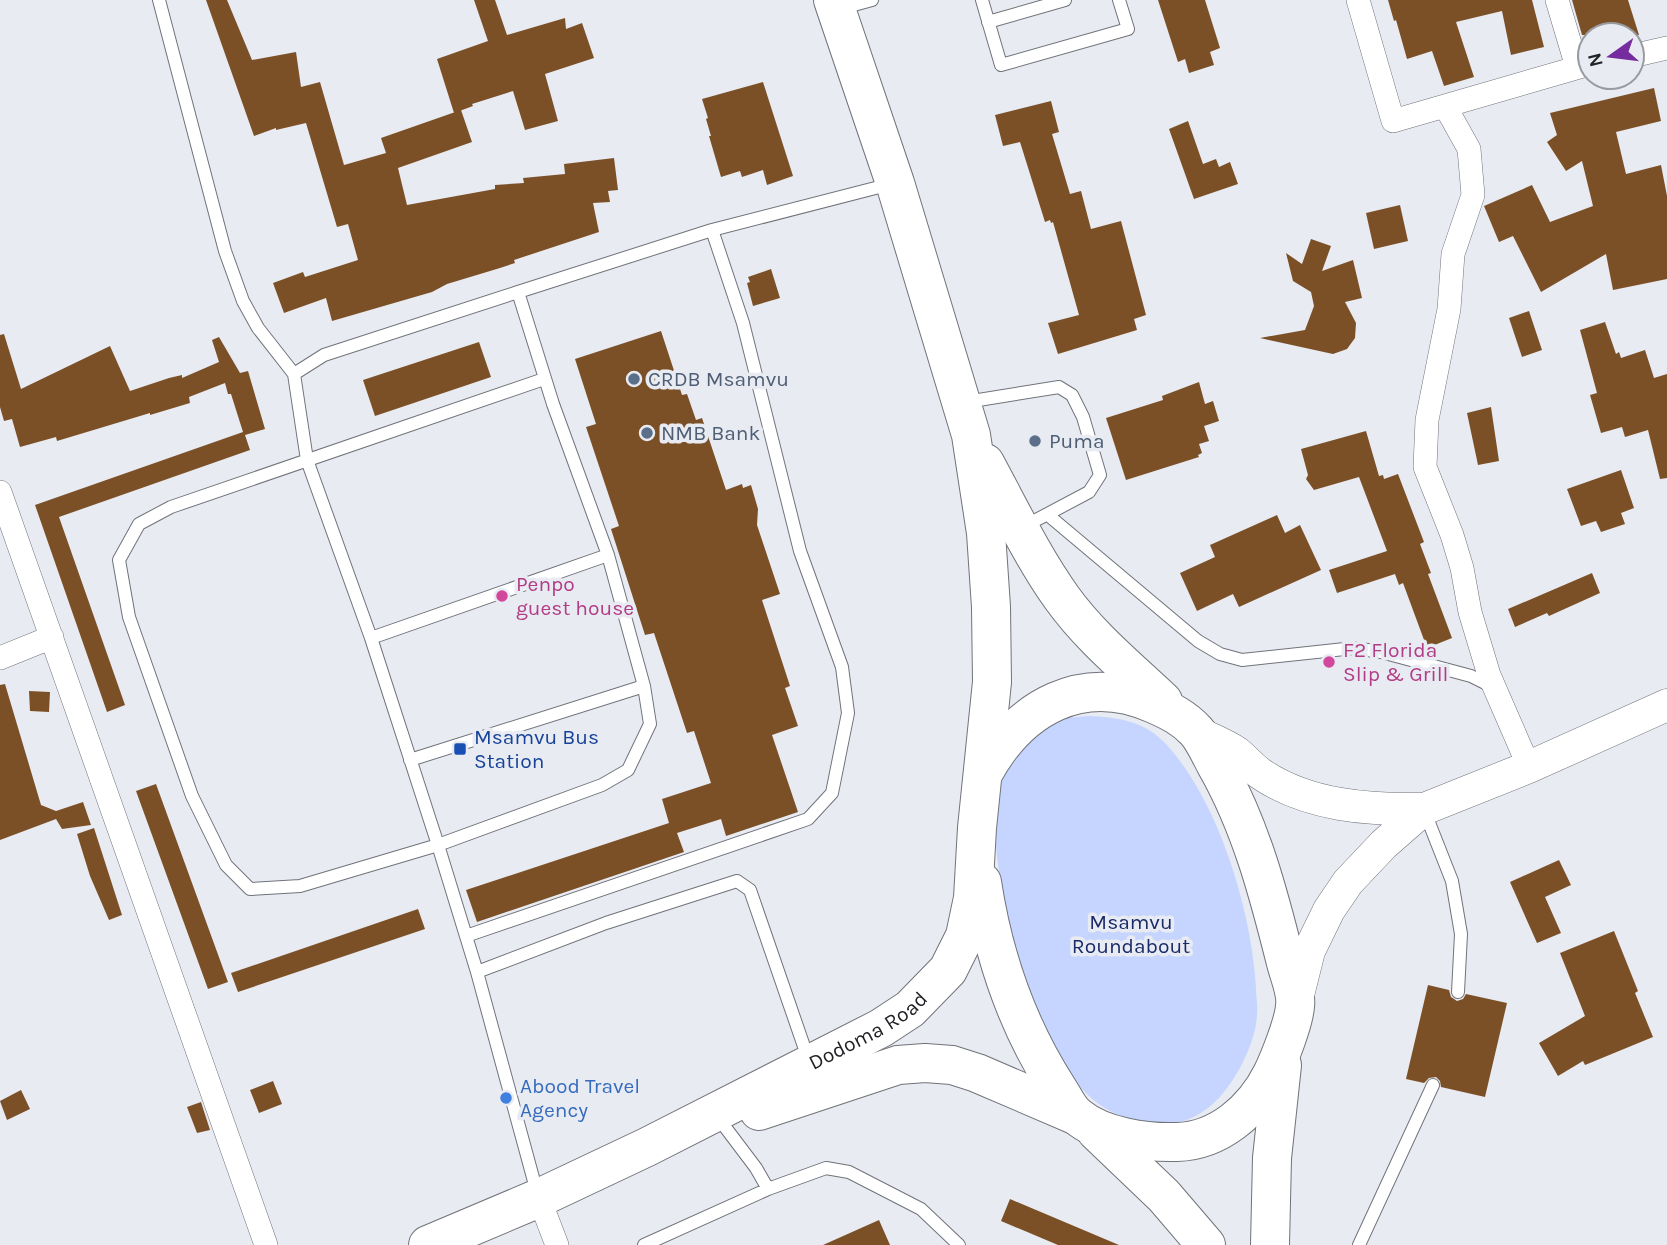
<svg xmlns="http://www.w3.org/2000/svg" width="1667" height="1245" font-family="Karla,sans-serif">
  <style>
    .green { fill: #c5d5ff }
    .building { fill: #7c5027 }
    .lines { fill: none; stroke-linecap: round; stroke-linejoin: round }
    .lane-casing { stroke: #707379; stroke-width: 14 }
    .street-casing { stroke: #707379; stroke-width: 24 }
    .secondary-casing { stroke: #707379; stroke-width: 33 }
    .highway-casing { stroke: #707379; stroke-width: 40 }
    .lane { stroke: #fff; stroke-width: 12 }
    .street { stroke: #fff; stroke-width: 23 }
    .secondary { stroke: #fff; stroke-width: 32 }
    .highway { stroke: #fff; stroke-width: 38 }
    .service-dot { fill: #5c6f8a; stroke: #e8ebf2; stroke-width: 2.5 }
    .hotel-dot { fill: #d1479c; stroke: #e8ebf2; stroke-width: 2.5 }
    .transit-dot { fill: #1a4fb4; stroke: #e8ebf2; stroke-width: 2.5 }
    .shop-dot { fill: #3f7fe0; stroke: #e8ebf2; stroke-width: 2.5 }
    .labels { text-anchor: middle; stroke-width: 7; stroke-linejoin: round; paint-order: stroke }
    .service-label { font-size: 21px; fill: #4e5e75; stroke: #e8ebf2; text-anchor: start }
    .hotel-label { font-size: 21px; fill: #b23c85; stroke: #e8ebf2; text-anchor: start }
    .transit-label { font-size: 21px; fill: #164399; stroke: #e8ebf2; text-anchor: start }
    .park-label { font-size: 21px; fill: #1b2b69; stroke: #e8ebf2 }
    .street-label { font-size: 21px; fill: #212225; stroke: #e8ebf2 }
    .shop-label { font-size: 21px; fill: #366cbe; stroke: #e8ebf2; text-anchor: start }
  </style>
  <rect width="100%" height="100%" fill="#e8ebf2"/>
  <path class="green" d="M1089,716c27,1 54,5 74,25 55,56 89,171 93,247 0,9 2,18 1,27 -1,18 -8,35 -16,51 -17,32 -43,60 -82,58 -26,-1 -53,-11 -72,-30 -21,-20 -41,-54 -52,-81 -6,-13 -8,-28 -12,-41 -17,-55 -46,-164 -12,-214 9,-14 36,-34 51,-39 8,-2 18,-2 27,-3z"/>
  <path class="building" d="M206,0h21l25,60 44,-8 5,35 19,-5 24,83 42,-12 -5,-15 80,-28 11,32 -74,26 9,37 88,-16v-4l29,-2 -1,-5 42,-4 -1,-10 50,-6 4,32 -10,1 2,11 -17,1 6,29 -85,28 1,3 -15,5 -53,16 -15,8 -100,29 -6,-23 -42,15 -11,-30 30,-11 2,5 53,-17 -10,-36 -11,3 -31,-104 -30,7v-2l-22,8z
    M474,0h21l12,35 58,-17 1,11 16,-6 12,35 -49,16 13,47 -33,9 -12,-39 -41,13 1,2 -19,7 -17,-54 51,-18z
    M1158,0h47l15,48 -10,4 4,13 -25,8 -4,-14 -7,3z
    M1388,0h144l12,47 -33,8 -9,-44 -46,11 18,55 -30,9 -12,-35 -25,8 -11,-39 -2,1z
    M1572,0h56l11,35h-57z
    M763,82l30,94 -26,9 -4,-15 -21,7 -2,-6 -19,6 -12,-41h2l-5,-17 2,-1 -6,-19z
    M1654,88l7,33 -45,11 10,42 35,-9 6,31v83l-54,11 -7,-36 -65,38 -28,-56 -14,6 -15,-36 48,-21 18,37 43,-16 -11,-45 -16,10 -19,-29 10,-7 -7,-22z
    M1051,101l8,31 -7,2 18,60 11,-3 10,38 30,-8 25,94 -12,4 3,11 -79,24 -10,-31 31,-8 -26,-93 -2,1 -1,-3 -5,2 -25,-80 -17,4 -8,-31z
    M1188,121l15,43 13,-5 3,8 11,-5 8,22 -44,15 -25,-70z
    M1400,205l8,36 -34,8 -8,-36z
    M1311,239l20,7 -9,25 31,-11 9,38 -17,4 11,21 -1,15 -8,11 -14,5 -73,-16 45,-8 9,-24 -3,-14 -18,-11 -7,-28 16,11z
    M771,269l9,29 -27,8 -6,-23 3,-1 -2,-5z
    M1529,311l13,39 -20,7 -13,-39z
    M1605,322l11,32 3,-2 2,6 24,-8 9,28 13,-4v104l-7,1 -12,-49 -23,7 -3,-10 -21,6 -11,-38 7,-2 -17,-63z
    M661,331l21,64 5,-1 9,26 6,-2 24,72 16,-6 1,4 8,-3 7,24 -1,16 23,69 -18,6 28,86 -5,2 13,38 -26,9 26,77 -72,24 -5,-17 -44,14 7,19 -207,70 -11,-32 203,-67 -7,-24 49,-16 -17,-52 -7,2 -33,-100 -9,2 -34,-106 8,-3 -33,-99 10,-3 -21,-65z
    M4,334l17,55 89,-43 20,45 39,-13 13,-3v3l37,-16 -7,-22 7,-3 21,36 8,-2 17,58 -20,6 5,15 -191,67 66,188 -18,7 -72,-207 208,-73 -12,-38h-3l-3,-11 -36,14 1,6 -40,12v-2l-93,28 -1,-4 -36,10 -8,-28 -8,2 -4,-14v-72z
    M479,342l12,35 -116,39 -12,-36z
    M1199,382l6,22 8,-3 6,20 -15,5 5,15 -10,3 3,9 -4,2 1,2 -73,23 -20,-62 57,-18 -1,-4z
    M1491,407l8,54 -21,4 -11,-52z
    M1366,431l13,45 4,-1 1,4 14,-5 26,68 -4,2 11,29 -3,1 24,64 -25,10 -24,-65 -4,2 -4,-11 -58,19 -8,-23 58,-19 -28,-74 -45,13 -8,-11 2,-4 -7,-26z
    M1621,470l13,38 -13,5 4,11 -24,8 -5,-11 -15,5 -14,-37z
    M1277,515l8,18 15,-8 21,45 -82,37 -6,-13 -36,17 -17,-38 35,-16 -5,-12z
    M1592,573l8,20 -51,23 -2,-3 -32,14 -7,-18z
    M5,684l36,121 15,6 27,-9 8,23 -29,4 -6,-10 -56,21v-155z
    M29,691l21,1 -1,20 -19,-1z
    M156,784l72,198 -20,7 -72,-198z
    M94,828l28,87 -13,5 -19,-44 -13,-42z
    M1559,860l12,25 -26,12 16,36 -24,10 -27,-61z
    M418,909l7,20 -187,63 -7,-19z
    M1614,931l24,60 -3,2 18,44 -68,28 -2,-4 -25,15 -19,-33 46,-27 -25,-63z
    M1428,985l21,5 2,7 6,4 6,-2 3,-5 41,9 -22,94 -44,-10 -1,-6 -4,-4 -7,1 -5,5 -18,-4z
    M273,1081l9,23 -23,9 -9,-23z
    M21,1090l9,19 -23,11 -7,-19z
    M201,1102l9,28 -13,3 -10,-26z
    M1010,1199l109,46h-61l-57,-24z
    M879,1220l11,25h-67z"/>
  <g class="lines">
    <defs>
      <path id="lane" d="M159,0l66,251 18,50 15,27 36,46
        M982,0l19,65 127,-36 -9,-29
        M839,9l33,-9
        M988,22l77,-22
        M518,292l35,112 55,151 36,131 6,38 -22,46 -26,15 -164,60 -138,41 -50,3 -24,-24 -34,-69 -63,-179 -10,-57 20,-36 32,-17 373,-128
        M966,402l93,-15 13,8 11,22 17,58 -11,17 -66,35
        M1048,515l150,126 22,13 22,6 112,-12 27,4 90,24 20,10
        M371,638l237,-83
        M410,760l234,-74
        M1424,810l28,71 9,53 -3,58
        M466,936l342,-117 24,-26 16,-80 -6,-46 -42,-116 -57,-228 -31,-93
        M477,972l129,-49 131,-42 13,9 59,171
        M722,1123l34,45 12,21 58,-21 23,4 72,37 38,36
        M538,1196l-61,-224 -39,-127 -67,-207 -64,-178 -13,-86 30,-19 194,-63 194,-62 179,-46
        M644,1245l124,-56
        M1359,1245l74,-160"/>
      <path id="street" d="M1358,0l35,121 197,-57
        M1557,0l20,67
        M1632,56l35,-8
        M1445,106l24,43 4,46 -20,59 -4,55 -22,111 -2,47 27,68 10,33 8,44 19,63 40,92
        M0,492l266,753
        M0,658l52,-21
        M539,1198l18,47"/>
      <path id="secondary" d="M1197,732c13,7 27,12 39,20 9,7 16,16 25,22 47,32 108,36 163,35
        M1296,1003l13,-52 20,-41 19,-28 36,-38 40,-35 105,-42 138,-62"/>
      <g id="highway">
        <path d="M985,463c25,46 47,93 77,135 28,39 66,70 101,103"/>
        <path d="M982,882c11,73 36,145 76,207 6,9 11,21 19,27 25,21 70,27 100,26 42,-1 77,-32 95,-68 7,-14 22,-52 23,-68 2,-13 -6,-31 -9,-43 -17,-68 -35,-137 -70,-198 -6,-11 -12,-25 -20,-34 -12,-13 -26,-20 -42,-27 -72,-32 -134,3 -170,68"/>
        <path d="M759,1111l139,-46 27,-2 27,2 25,8 98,42"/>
        <path d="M1096,1131l68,65 42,49"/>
        <path id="s1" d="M428,1245l111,-47 108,-51 234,-119 29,-19 38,-39 17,-34 8,-38 4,-70 15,-146 -1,-75 -5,-74 -15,-98 -76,-252 -62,-183"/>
        <path d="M1270,1245l2,-87 10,-93"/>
      </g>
    </defs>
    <use href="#lane" class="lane-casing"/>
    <use href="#street" class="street-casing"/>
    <use href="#secondary" class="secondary-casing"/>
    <use href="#highway" class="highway-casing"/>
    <use href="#lane" class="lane"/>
    <use href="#street" class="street"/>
    <use href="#secondary" class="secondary"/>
    <use href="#highway" class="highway"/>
  </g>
  <g class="service-dot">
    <circle cx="634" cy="379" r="7"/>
    <circle cx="647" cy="433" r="7"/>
    <circle cx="1035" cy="441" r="7"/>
  </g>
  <g class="hotel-dot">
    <circle cx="502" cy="596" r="7"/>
    <circle cx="1329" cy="662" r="7"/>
  </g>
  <rect class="transit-dot" x="453" y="742" width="14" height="14" rx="3.5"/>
  <circle class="shop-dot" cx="506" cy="1098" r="7"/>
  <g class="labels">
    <g class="service-label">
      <text x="648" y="386">CRDB Msamvu</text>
      <text x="661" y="440">NMB Bank</text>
      <text x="1049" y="448">Puma</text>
    </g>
    <g class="hotel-label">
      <text x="516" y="591">Penpo<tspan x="516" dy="24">guest house</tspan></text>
      <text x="1343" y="657">F2 Florida<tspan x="1343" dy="24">Slip &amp; Grill</tspan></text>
    </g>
    <g class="transit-label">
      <text x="474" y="744">Msamvu Bus<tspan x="474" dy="24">Station</tspan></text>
    </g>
    <g class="park-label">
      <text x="1131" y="929">Msamvu<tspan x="1131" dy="24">Roundabout</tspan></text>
    </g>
    <g class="street-label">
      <text dy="7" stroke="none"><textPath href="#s1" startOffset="490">Dodoma Road</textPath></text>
    </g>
    <g class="shop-label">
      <text x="520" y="1093">Abood Travel<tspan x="520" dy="24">Agency</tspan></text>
    </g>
  </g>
  <g transform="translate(1611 56) rotate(256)"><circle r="33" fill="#e8ebf2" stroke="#989ba0" stroke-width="2"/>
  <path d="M0-5L12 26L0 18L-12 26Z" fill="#762c9f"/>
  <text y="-10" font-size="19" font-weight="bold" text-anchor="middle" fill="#212225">N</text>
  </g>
</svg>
